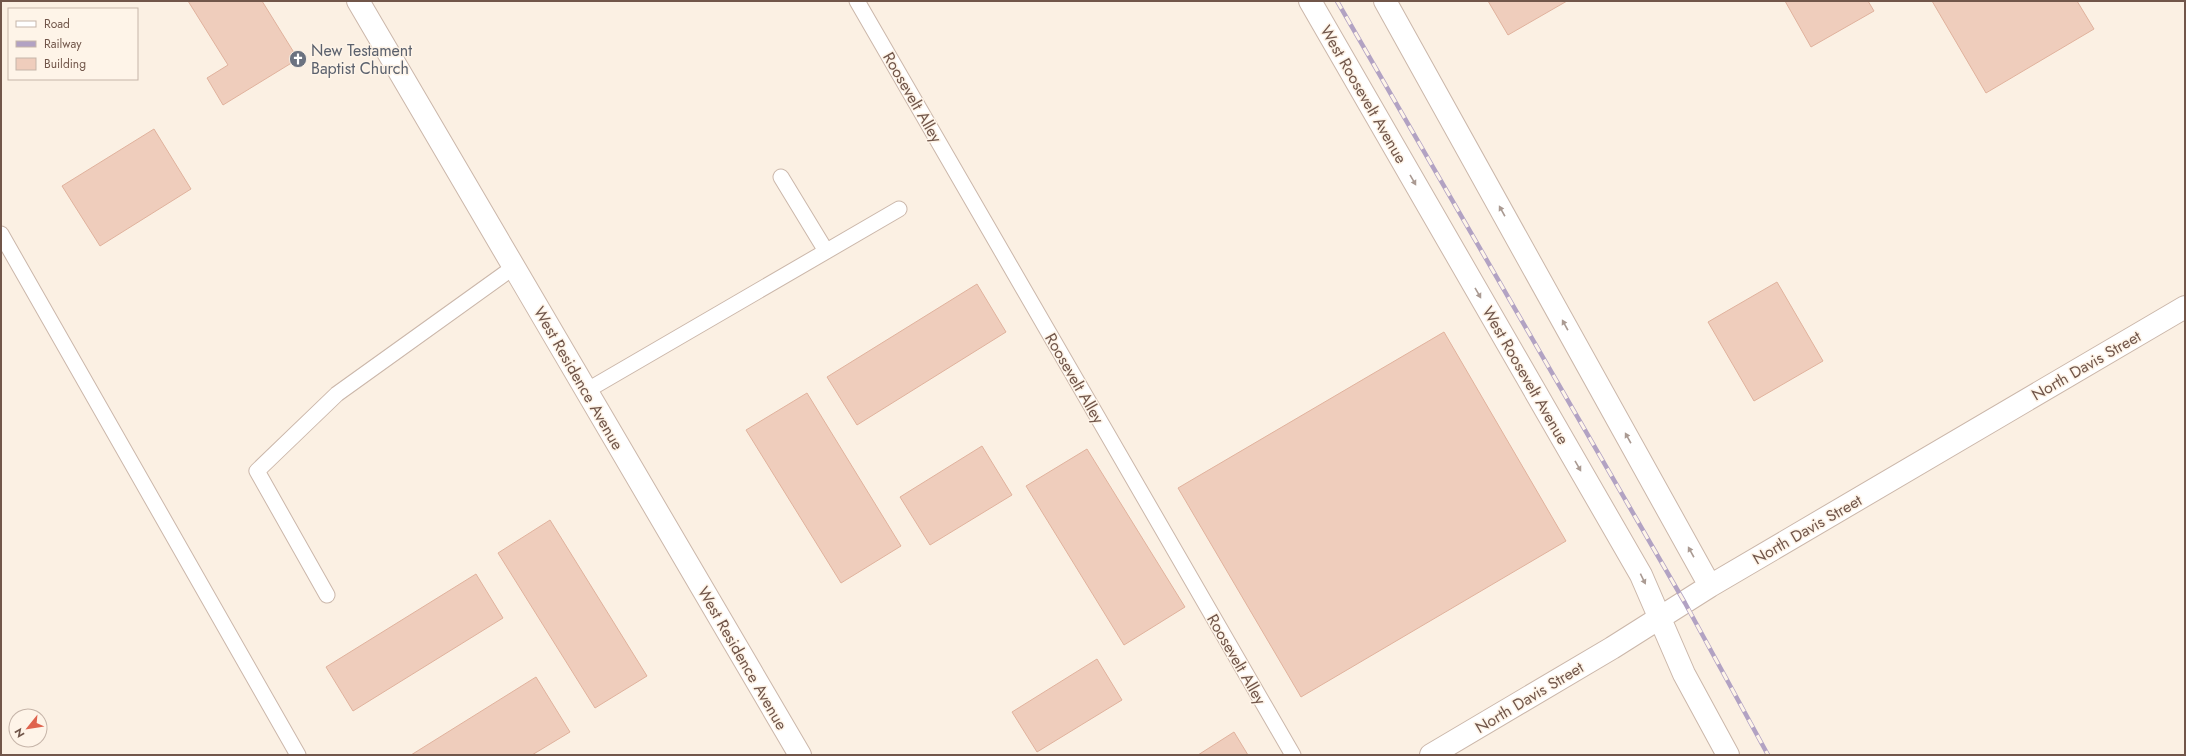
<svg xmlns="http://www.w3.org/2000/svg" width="2186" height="756" font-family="Jost,sans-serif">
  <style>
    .building { fill: #efcdbc; stroke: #e0b29d }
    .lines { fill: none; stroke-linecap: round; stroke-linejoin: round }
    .service-casing { stroke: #cbb7aa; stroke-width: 17 }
    .minor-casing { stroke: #cbb7aa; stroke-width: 24 }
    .service { stroke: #fff; stroke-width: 15 }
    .minor { stroke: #fff; stroke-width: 22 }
    .rail-casing { stroke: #b2a2c3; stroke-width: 4.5 }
    .rail { stroke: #fef4e8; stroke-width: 3; stroke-dasharray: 9; stroke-linecap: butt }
    .oneway { fill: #aa9a92 }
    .labels { text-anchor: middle; stroke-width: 3; stroke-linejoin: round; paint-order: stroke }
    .worship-label { font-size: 16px; fill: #5b616d; stroke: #fef4e8; text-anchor: start }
    .street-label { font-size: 16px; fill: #71564a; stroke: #fef4e8 }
  </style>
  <rect width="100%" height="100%" fill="#fbf0e3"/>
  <path class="building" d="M188,1h74l36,58 -75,46 -16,-27 21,-13z
    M1488,1h79l-59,34z
    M1785,1h83l6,10 -63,36z
    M1932,1h145l17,28 -108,64z
    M154,129l37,60 -91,57 -38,-60z
    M1777,282l46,79 -69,40 -46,-79z
    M977,284l29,48 -149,93 -30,-48z
    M1444,332l122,209 -265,156 -123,-209z
    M807,393l94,153 -60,37 -95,-153z
    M982,446l30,49 -82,50 -30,-48z
    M1087,449l98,158 -61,38 -98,-159z
    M550,520l97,156 -52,32 -97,-155z
    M476,574l27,44 -150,93 -27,-44z
    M1097,659l25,41 -85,52 -25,-40z
    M536,677l34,55 -38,23h-121z
    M1234,732l14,23h-50z"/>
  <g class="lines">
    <defs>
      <path id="service" d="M857,1l436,754
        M781,177l45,74
        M1,234l297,521
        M586,391l313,-182
        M327,595l-70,-124 80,-77 177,-127"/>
      <path id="minor" d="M358,1l442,754
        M1310,1l331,574 43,99 44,81
        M1385,1l325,585
        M1431,755l181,-107 98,-62 475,-279"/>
    </defs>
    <use href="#service" class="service-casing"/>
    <use href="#minor" class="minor-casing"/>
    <use href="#service" class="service"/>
    <use href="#minor" class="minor"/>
    <defs>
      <path id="rail" d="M1337,1l348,602 83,152"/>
    </defs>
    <use href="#rail" class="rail-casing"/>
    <use href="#rail" class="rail"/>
  </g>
  <defs><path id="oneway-solid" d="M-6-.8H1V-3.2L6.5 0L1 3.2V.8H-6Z"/></defs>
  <g class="oneway">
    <use href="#oneway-solid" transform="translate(1413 180) rotate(60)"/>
    <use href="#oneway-solid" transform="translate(1502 211) rotate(-119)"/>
    <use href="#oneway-solid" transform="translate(1478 293) rotate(60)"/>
    <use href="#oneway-solid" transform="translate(1565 325) rotate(-119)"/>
    <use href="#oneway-solid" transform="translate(1628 438) rotate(-119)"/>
    <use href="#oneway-solid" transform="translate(1578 466) rotate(60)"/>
    <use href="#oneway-solid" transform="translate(1691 552) rotate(-119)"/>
    <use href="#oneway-solid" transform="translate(1643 579) rotate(64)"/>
  </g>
  <defs>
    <symbol id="church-disc" viewBox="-11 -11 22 22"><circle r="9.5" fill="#6b7280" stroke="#fef4e8"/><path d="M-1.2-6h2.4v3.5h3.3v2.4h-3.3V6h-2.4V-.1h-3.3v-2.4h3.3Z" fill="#fff"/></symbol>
  </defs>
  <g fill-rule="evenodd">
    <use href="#church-disc" x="288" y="49" width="20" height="20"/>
  </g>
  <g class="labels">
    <g class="worship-label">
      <text x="311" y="56">New Testament<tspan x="311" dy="18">Baptist Church</tspan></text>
    </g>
    <g class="street-label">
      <text transform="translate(1364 94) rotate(60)" y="6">West Roosevelt Avenue</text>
      <text transform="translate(913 97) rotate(60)" y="6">Roosevelt Alley</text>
      <text transform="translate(2086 365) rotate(-30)" y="6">North Davis Street</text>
      <text transform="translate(1526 375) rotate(60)" y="6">West Roosevelt Avenue</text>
      <text transform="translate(579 378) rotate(60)" y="6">West Residence Avenue</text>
      <text transform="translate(1075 378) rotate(60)" y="6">Roosevelt Alley</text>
      <text transform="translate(1807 529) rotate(-30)" y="6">North Davis Street</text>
      <text transform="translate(743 658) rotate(60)" y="6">West Residence Avenue</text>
      <text transform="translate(1237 659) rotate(60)" y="6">Roosevelt Alley</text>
      <text transform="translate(1529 697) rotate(-31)" y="6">North Davis Street</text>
    </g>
  </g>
  <rect width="2186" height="756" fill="none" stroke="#71564a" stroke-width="4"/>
  <rect x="8" y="8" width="130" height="72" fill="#fef4e8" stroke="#c6b5a9"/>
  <rect x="16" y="21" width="20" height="6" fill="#ffffff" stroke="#c6b5a9"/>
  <text x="44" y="28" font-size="12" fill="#71564a">Road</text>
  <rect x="16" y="41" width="20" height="6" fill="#b2a2c3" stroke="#c6b5a9"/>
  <text x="44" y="48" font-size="12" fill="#71564a">Railway</text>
  <rect x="16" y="58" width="20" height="12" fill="#efcdbc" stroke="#c6b5a9"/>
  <text x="44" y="68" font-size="12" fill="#71564a">Building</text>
  <g transform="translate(28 728) rotate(240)"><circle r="19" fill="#fef4e8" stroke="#c6b5a9"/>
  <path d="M0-3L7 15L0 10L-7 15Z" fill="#df644e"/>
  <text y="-6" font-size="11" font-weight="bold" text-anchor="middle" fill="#71564a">N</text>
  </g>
</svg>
